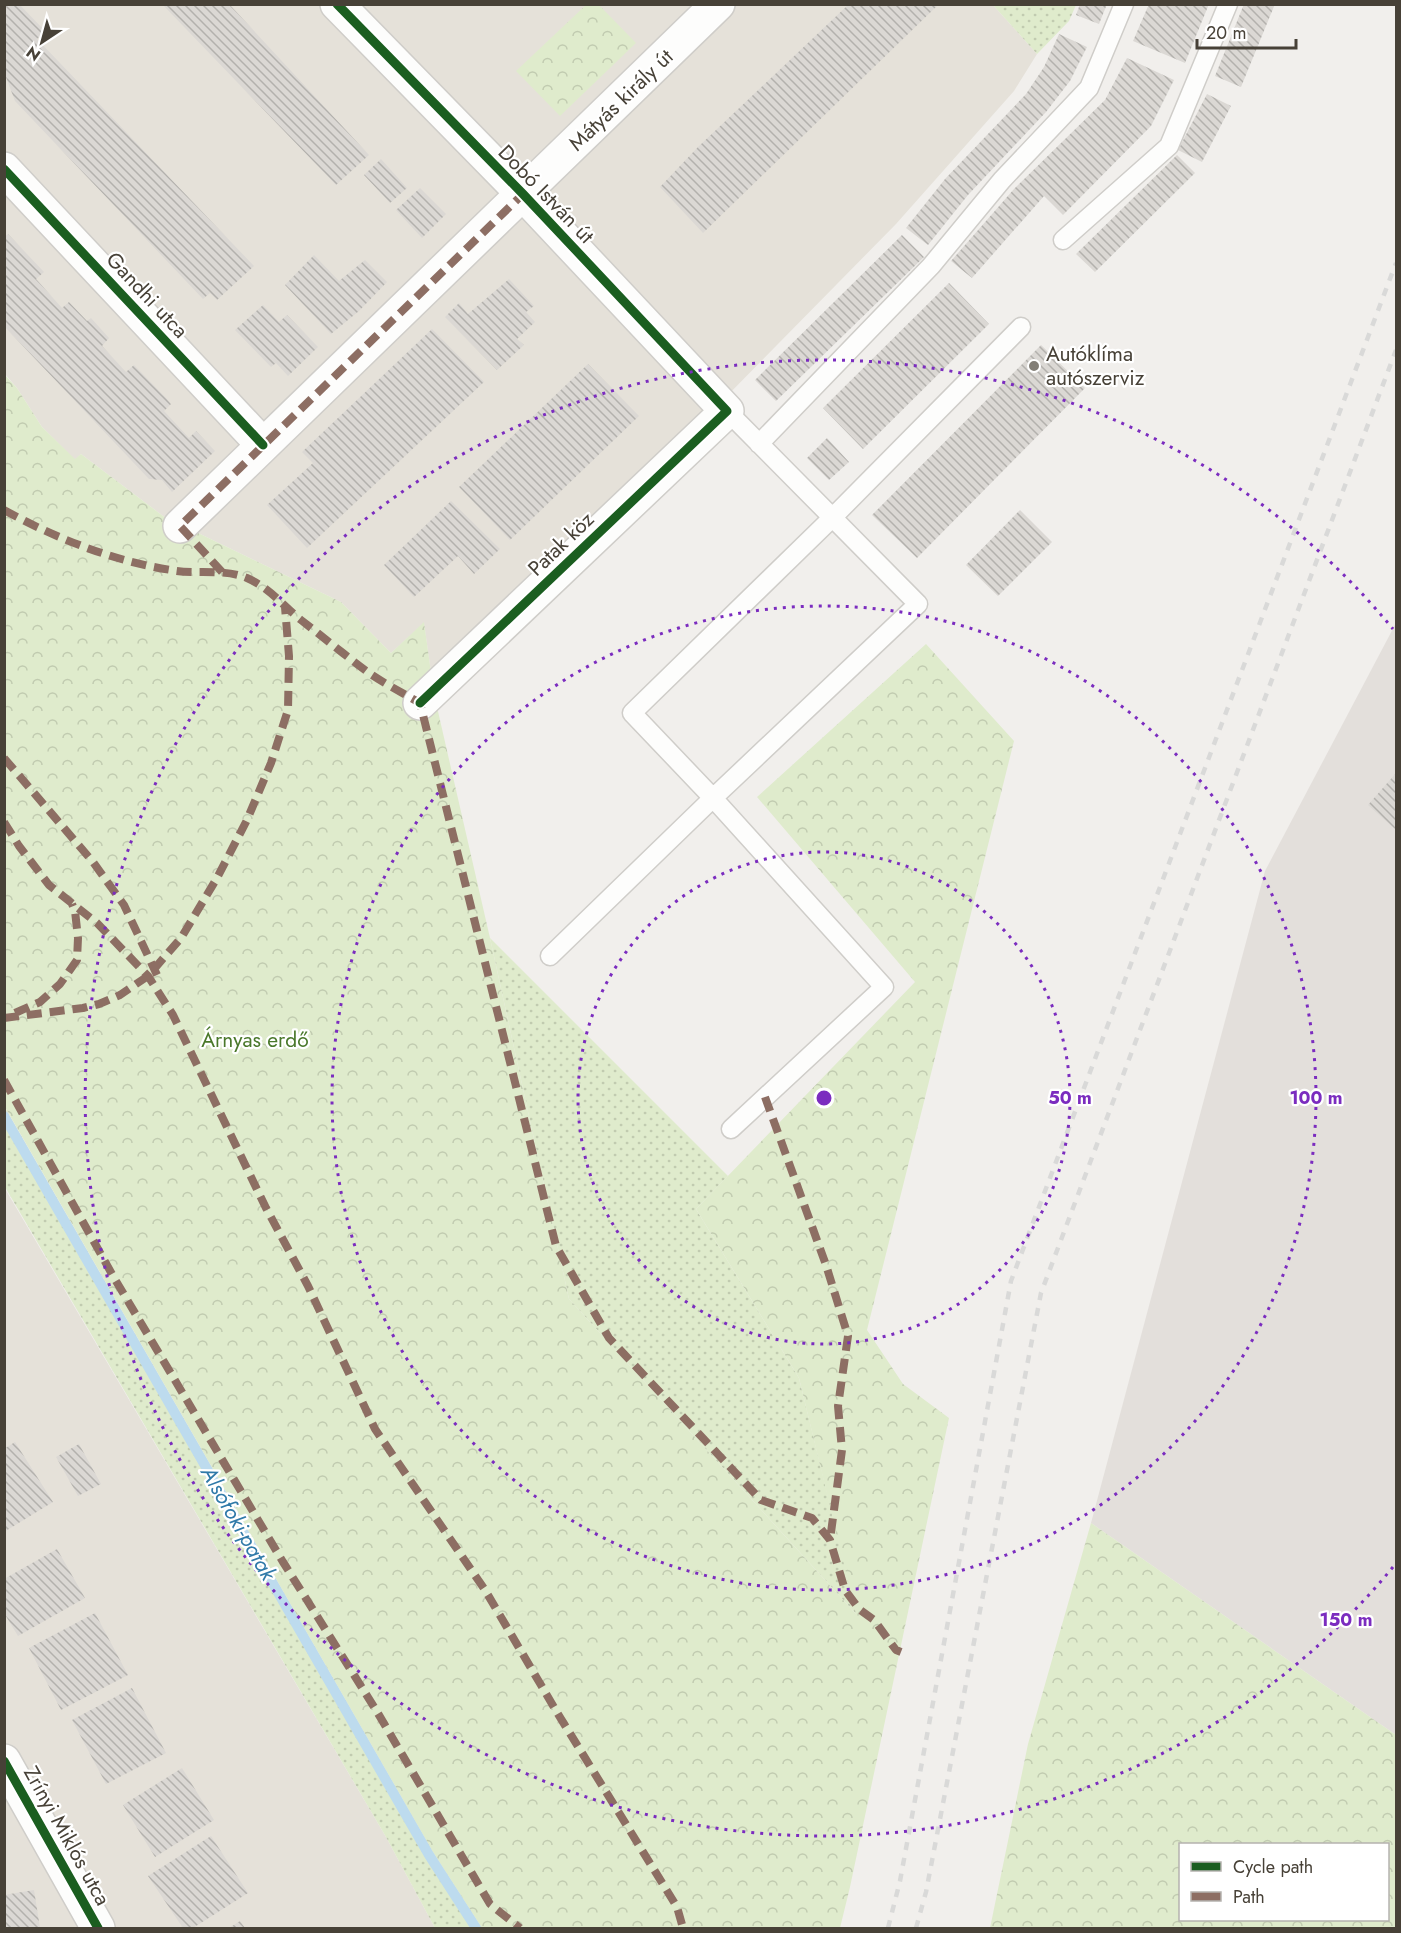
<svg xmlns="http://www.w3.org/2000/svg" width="1401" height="1933" font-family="Jost,sans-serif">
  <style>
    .residential { fill: #e5e1d9 }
    .industrial { fill: #e3dfdb }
    .grass { fill: url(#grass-dots) }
    .forest { fill: url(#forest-crowns); fill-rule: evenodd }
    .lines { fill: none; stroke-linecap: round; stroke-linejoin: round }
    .stream { stroke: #bddbee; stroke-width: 10 }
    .building { fill: url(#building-back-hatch) }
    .lane-casing { stroke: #cfcdc9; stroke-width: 21 }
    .street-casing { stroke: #cfcdc9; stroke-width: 36 }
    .lane { stroke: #fdfdfc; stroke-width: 18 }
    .street { stroke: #fdfdfc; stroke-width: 33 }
    .rail { stroke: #d9d9d8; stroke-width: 4.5; stroke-dasharray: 8 8; stroke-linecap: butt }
    .quiet { stroke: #8d6e63; stroke-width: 8; stroke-dasharray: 15 8; stroke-linecap: butt }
    .cycleway-casing { stroke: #fff; stroke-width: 13 }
    .cycleway { stroke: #1b5e20; stroke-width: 9 }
    .ring { fill: none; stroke: #7b2cbf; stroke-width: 3; stroke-dasharray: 3 6 }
    .poi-dot { fill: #827e76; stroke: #fff; stroke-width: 2 }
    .labels { text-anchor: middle; stroke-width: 4.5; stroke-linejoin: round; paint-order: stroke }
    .street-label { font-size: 21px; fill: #474137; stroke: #fff }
    .poi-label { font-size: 21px; fill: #474137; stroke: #fff; text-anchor: start }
    .park-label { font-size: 21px; fill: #4a782b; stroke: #fff }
    .water-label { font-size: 22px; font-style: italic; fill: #307aa9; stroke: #fff }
    .centre { fill: #7b2cbf; stroke: #fff; stroke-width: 3 }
    .ring-label { font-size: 18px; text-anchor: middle; font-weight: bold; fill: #7b2cbf; stroke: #fff; stroke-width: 4.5; stroke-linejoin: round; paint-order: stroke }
  </style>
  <defs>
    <pattern id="grass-dots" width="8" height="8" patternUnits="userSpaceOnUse" patternTransform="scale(1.5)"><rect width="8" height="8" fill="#dfebcc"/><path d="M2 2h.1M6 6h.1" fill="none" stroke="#c1cbb0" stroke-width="1.8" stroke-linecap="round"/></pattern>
    <pattern id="forest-crowns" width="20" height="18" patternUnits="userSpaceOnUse" patternTransform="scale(1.5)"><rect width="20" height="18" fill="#dfebcc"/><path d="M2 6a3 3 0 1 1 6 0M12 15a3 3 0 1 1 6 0" fill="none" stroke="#c1cbb0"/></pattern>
    <pattern id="building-back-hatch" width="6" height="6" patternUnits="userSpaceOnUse" patternTransform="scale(1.5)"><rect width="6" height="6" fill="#dbd8d4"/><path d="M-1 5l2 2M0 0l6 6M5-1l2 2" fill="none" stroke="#b3b1ad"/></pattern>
  </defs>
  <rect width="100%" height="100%" fill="#f1efec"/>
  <path class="residential" d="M5,5h988l44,49 -23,37 -118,133 -462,470 -10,-71 -33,30 -50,-51 -178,-86 -82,-62 -6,6 -33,-33 -25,-39 -12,-14z
    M4,1187l382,650 49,91h-430z"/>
  <path class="industrial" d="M1396,623v1112l-305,-212 174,-652z"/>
  <path class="grass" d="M993,5h83l-7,16 -32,33z
    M490,938l238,238 -32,33 103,169 58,237 -288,-316z
    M4,1106l429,746 49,76h-47l-49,-91 -381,-650z"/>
  <path class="forest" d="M587,4l12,1 37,38 -76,73 -44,-45z
    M4,374l13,14 25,39 33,32 6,-5 82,62 178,86 50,51 33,-31 10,72 56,244 79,361 287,315 -57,-236 -103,-169 219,-227 -158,-185 169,-153 88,97 -147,589 36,54 46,34 -99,469 -10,41h-358l-49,-76 -428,-745z
    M1091,1523l305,212v193h-406l38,-184zM1388,1844v76h-208v-76z"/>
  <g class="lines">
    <path class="stream" d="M4,1116l425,739 47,73"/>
  </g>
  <path class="building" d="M4,4h15l26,27 -8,8 217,227 -37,34 -7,-7 -7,6 -188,-198 -11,-29z
    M162,4h67l140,151 -33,30z
    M849,4h90l-236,229 -43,-46 38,-40z
    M1080,4h27l-8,20 -23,-9z
    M1149,4h60l-24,59 -52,-22z
    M1244,4h31l-34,83 -26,-11z
    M1059,34l28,13 -17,34 -24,31 -78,83 -40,50 -22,-17 39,-49 81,-85 18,-27z
    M1127,58l47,22 -23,46 -88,89 -19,-19 -72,82 -21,-17 63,-72 91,-89z
    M1207,94l24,12 -29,56 -24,-12z
    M1177,155l18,18 -100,99 -19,-18z
    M381,159l26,29 -17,15 -26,-28z
    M420,188l26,26 -24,24 -26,-28z
    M8,234l36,38 -8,7 26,29 7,-6 18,19 4,-3 18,20 -7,8 24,26 8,-7 32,33 5,6 -7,7 25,27 7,-7 19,20 -43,41 -10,-12 -13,-1 -145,-153v-89z
    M902,235l22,22 -148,144 -21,-21z
    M314,255l25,26 26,-21 22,22 -28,29 -28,23 -46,-49z
    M509,279l25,27 -8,6 9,10 -18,17 7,6 -27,25 -52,-53 14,-14 9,11z
    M949,283l40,41 -126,125 -40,-41z
    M263,305l16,17 8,-7 31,32 -30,29 -12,-13 -5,4 -36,-37z
    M432,329l52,53 -177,166 -40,-43 46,-42 -11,-11z
    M1041,345l44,43 -168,170 -45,-43z
    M588,364l51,52 -129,124 -51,-53z
    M827,438l22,24 -20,18 -22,-22z
    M451,501l49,48 -26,25 -16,-18 -44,41 -30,-32z
    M1020,510l32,32 -54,54 -32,-31z
    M1396,773v57l-28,-25z
    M15,1442l38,60 -49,30v-83z
    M79,1444l22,40 -23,12 -22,-39z
    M57,1549l28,49 -67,38 -14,-23v-34z
    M95,1613l33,62 -67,35 -32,-62z
    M132,1688l34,65 -60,31 -34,-64z
    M182,1768l32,52 -59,37 -32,-52z
    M211,1836l37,57 -55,35h-10l-35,-52z
    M34,1890l6,38h-36v-33z
    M240,1921l5,7h-16z"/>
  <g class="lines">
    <defs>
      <path id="lane" d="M1063,240l106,-94 59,-142
        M759,444l172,-178 71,-86 87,-92 35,-84
        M550,956l163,-158 205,-194 -191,-193
        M731,1129l153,-142 -171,-189 -81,-85 201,-196 188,-190"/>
      <path id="street" d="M337,4l186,190 204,217 -307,292
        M4,169l259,276
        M180,526l538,-522
        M4,1761l94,167"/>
    </defs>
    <use href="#lane" class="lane-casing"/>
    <use href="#street" class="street-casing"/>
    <use href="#lane" class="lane"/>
    <use href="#street" class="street"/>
    <path class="rail" d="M888,1928l12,-47 111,-600 385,-1018
      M916,1928l10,-36 115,-599 355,-943"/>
    <path class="quiet" d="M4,510c51,28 109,51 167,60 25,5 52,-2 76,8 23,10 35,27 54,42 22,17 45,36 68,53 16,11 34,20 51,30l136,543 53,92 152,162 51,18 18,22 15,50 14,19 15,11 22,30 5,2
      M222,572l-42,-46 343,-332
      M4,758l89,104 31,43 33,70
      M4,822l15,24 30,39 48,38 51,53 25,39 93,193 42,78 67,143 110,161 73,124 119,193 6,21
      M15,1013l25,-11 20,-18 17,-24 1,-22 -3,-27 -3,-7
      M4,1018l79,-10 16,-4 21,-9 28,-19 33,-38 36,-60 30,-58 24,-57 17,-53 1,-54 -4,-49
      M4,1080l109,196 170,286 93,148 114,194 30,24
      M765,1097l61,168 22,71 -10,70 4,44 -12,90"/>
    <defs>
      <path id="cycleway" d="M337,4l186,190 204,217 -307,292
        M4,169l259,276
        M4,1761l94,167"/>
    </defs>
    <use href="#cycleway" class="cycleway-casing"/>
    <use href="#cycleway" class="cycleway"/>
  </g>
  <g class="ring">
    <circle cx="824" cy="1098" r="246"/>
    <circle cx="824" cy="1098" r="492"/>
    <path d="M1393 1567A738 738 0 1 1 1393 629"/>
  </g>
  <circle class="poi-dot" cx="1034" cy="366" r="6"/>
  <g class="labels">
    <g class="street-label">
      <text transform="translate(621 100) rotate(-44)" y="7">Mátyás király út</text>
      <text transform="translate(546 194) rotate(46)" y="7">Dobó István út</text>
      <text transform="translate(147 295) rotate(47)" y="7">Gandhi utca</text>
      <text transform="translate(561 544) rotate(-44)" y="7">Patak köz</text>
      <text transform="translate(67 1836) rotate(61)" y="7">Zrínyi Miklós utca</text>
    </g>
    <g class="poi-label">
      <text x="1046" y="361">Autóklíma<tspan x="1046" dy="24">autószerviz</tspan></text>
    </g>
    <g class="park-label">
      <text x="255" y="1047">Árnyas erdő</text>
    </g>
    <g class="water-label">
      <text transform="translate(239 1523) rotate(60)" y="8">Alsófoki-patak</text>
    </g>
  </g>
  <circle cx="824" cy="1098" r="9" class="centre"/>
  <g class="ring-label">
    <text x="1070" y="1104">50 m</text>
    <text x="1316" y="1104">100 m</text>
    <text x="1346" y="1626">150 m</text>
  </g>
  <rect width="1401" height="1933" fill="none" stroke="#474137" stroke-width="12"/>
  <rect x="1179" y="1843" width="210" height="78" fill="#ffffff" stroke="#b5b3af" stroke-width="1.5"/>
  <rect x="1191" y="1862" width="30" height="9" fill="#1b5e20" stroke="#b5b3af" stroke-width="1.5"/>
  <text x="1233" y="1873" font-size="18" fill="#474137">Cycle path</text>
  <rect x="1191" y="1892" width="30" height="9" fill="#8d6e63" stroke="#b5b3af" stroke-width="1.5"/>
  <text x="1233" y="1903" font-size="18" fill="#474137">Path</text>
  <g transform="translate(42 42) rotate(216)" stroke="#ffffff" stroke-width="4.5" paint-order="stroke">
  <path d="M0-4.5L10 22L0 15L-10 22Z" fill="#474137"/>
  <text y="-9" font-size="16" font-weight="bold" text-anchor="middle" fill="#474137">N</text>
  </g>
  <path d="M1197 39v9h99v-9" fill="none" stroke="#474137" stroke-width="3"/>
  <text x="1206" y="39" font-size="18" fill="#474137" stroke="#ffffff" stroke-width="4.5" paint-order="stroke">20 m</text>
</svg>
